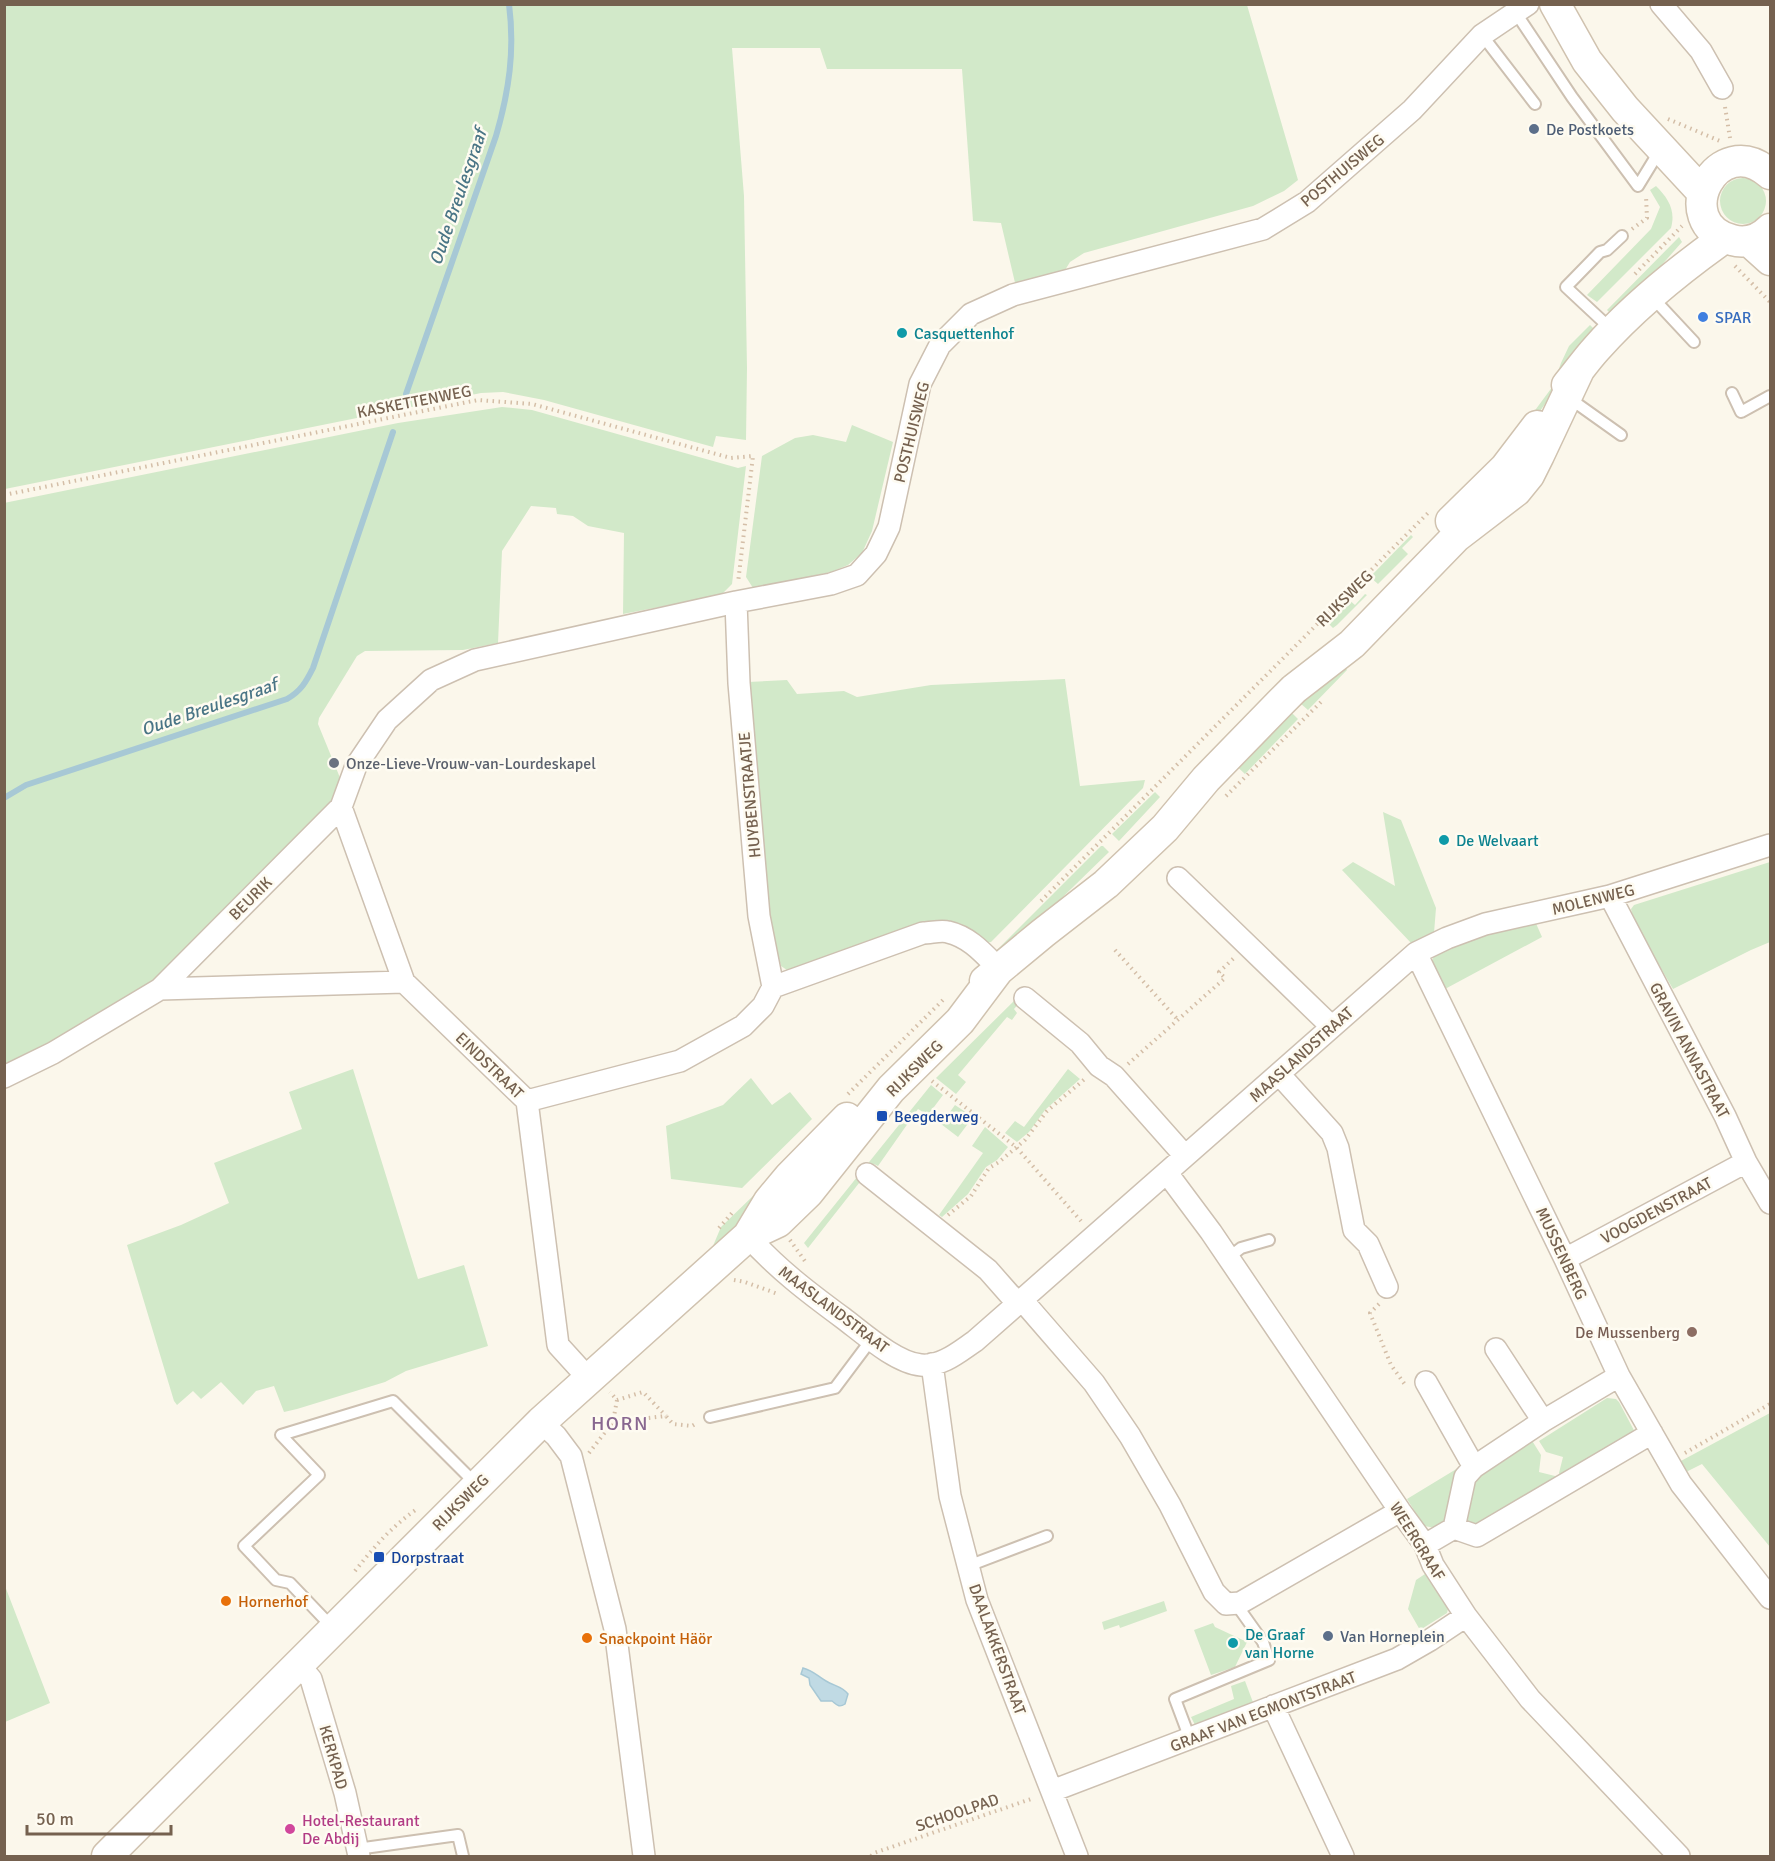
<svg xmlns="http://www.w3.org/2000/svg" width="1775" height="1861" font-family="Signika,sans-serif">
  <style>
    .green { fill: #d2e9c9 }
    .water { fill: #c0dae4; stroke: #a7c8d5; stroke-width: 1.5 }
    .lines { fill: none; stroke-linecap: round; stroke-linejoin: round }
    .stream { stroke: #a7c8d5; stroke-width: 6 }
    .lane-casing { stroke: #cdc0b1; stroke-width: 14 }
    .street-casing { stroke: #cdc0b1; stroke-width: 24 }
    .secondary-casing { stroke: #d0c2af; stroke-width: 33 }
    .path { stroke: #d4bea7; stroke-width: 4; stroke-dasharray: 1.5 4.5; stroke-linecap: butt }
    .lane { stroke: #fff; stroke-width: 10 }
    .street { stroke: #fff; stroke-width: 21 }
    .secondary { stroke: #fff; stroke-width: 30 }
    .service-dot { fill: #5c6f8a; stroke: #fefbf1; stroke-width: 2 }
    .shop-dot { fill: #3f7fe0; stroke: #fefbf1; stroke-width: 2 }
    .culture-dot { fill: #0f9aa8; stroke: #fefbf1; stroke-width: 2 }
    .worship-dot { fill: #6b7280; stroke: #fefbf1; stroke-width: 2 }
    .transit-dot { fill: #1a4fb4; stroke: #fefbf1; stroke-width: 2 }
    .education-dot { fill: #8d6e63; stroke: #fefbf1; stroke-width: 2 }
    .food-dot { fill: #e8710a; stroke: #fefbf1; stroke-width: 2 }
    .hotel-dot { fill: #d1479c; stroke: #fefbf1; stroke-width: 2 }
    .labels { text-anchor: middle; stroke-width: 5; stroke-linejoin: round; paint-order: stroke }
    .service-label { font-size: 16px; fill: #4e5e75; stroke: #fefbf1; text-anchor: start }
    .street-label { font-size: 16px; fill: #75614f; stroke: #fefbf1 }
    .shop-label { font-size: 16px; fill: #366cbe; stroke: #fefbf1; text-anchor: start }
    .culture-label { font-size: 16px; fill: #0d838f; stroke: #fefbf1; text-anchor: start }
    .worship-label { font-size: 16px; fill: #5b616d; stroke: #fefbf1; text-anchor: start }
    .transit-label { font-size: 16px; fill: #164399; stroke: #fefbf1; text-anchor: start }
    .education-label { font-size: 16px; fill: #785e54; stroke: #fefbf1; text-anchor: end }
    .food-label { font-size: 16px; fill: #c56008; stroke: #fefbf1; text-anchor: start }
    .hotel-label { font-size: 16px; fill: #b23c85; stroke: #fefbf1; text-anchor: start }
    .water-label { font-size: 18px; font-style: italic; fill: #4a7586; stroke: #fefbf1 }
    .quarter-label { font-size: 20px; letter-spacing: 1.5px; fill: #886790; stroke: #fefbf1 }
  </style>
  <rect width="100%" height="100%" fill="#fbf7eb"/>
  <path class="green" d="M5,5h1242l51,175 -14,11 -31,15 -169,47 -14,9 -8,13 -46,12 -15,-64 -28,-2 -11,-152h-135l-7,-21h-88l12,148 3,172 -1,72 -30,-4 -3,11 -169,-47 -41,-8 -22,1 -476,96z
    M1720 201a23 23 0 1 1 46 0a23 23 0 1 1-46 0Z
    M1656,186c12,12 20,24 15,42l-74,74 -10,-7 64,-66 9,-22 -10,-17z
    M1679,237l3,5 -67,76 -8,-8z
    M1590,325l8,8 -33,42 -27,39 -5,-1 20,-27 8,-23 8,-17z
    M502,407l30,3 206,58 8,-2 -14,118 -11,11 -98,19 1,-81 -36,-7 -15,-10 -16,-2 -1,-6 -25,-2 -29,45 -4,92 -35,7 -98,1 -8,5 -38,62 -1,6 25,61 -11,21 -179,177 -101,61 -47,23 -1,-564 394,-80z
    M852,425l41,17 -21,89 -10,22 -14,12 -17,7 -78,16 -7,-11 16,-121 33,-18 18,-3 33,7z
    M1411,535l2,2 -11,11 6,6 -30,30 -8,-7z
    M1365,594l2,1 -30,30 -4,3 -7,-7 22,-22 7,6z
    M1345,667l2,3 -39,40 -8,-7 28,-33 6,8z
    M1065,679l15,107 65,-6 -2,8 -152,154 -9,1 -21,-11 -171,40 -9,-6 -14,-51 -19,-233 39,-2 10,14 47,-3 13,6 74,-12z
    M1291,712l7,7 -53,55 -15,-14z
    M1155,792l5,5 -41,44 -7,-7z
    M1383,812l18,8 35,88 -2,25 -22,11 -70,-74 11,-8 42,24z
    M1101,846h2l6,6 -113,110 -4,-7z
    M1770,862v80l-19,8 -78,39 -28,-48 -13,-28 -1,-4 3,-4z
    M1534,919l8,18 -97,52c-10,-19 -21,-25 -4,-41z
    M1019,996l4,3 -9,10 3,4 -5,7 -5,-3 -49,58 8,7 -10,12 -20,-16z
    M353,1069l65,210 46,-14 24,81 -82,25 -21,11 -88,27 -13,3 -10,-26 -18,5 -13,14 -22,-23 -20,17 -8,-8 -16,14 -3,-4 -47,-156 54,-20 48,-22 -15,-40 88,-34 -13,-37z
    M1068,1069l12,10 -35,31 -16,22 -12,10 -12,-9 10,-12 9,6z
    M751,1078l21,27 18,-13 22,27 -70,69 -71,-9 -5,-53 57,-21z
    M931,1085l12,10 -15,20 -10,-6 -40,57 -4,-2 -66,84 -4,-5z
    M955,1105l18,12 -15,20 -17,-13z
    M985,1127l23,20 -11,13 -11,7 -18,27 -26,23 -3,-2 44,-62 -11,-7z
    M788,1162l-54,73 -24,18 11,-26z
    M1607,1398l9,1 3,3 18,34 -73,46 -5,-9 4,-16 -17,-5 -7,-11z
    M1770,1413v134l-68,-83 -16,8 -7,-10z
    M1531,1439l10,16 -2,17 16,4 5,8 -86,47 -13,-5 12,-46z
    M1458,1468l2,3 -13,47 -11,10 -12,-2 -17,-27z
    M1425,1574l23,35 -1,4 -27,17 -12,-21 8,-29z
    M5,1586l45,117 -45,19h-1z
    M1164,1601l3,10 -47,17 -1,-3 -15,5 -2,-8z
    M1213,1623l2,4 32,15 -12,25 -24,8 -17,-45z
    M1245,1681l9,24 -58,22 -5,-10 43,-18 -3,-13z"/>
  <path class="water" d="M803,1668c11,3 14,8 23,13 8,5 16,5 22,13l-3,10c-6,4 -8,1 -13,-3h-11l-11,-16 -1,-7 -8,-4z"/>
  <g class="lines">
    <path class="stream" d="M406,394l90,-258c13,-45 19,-85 13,-132
      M4,798l22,-13 261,-86c14,-8 19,-17 26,-31l80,-236"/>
    <defs>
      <path id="lane" d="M1516,13l56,84 66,89 22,-36
        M1482,35l53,69
        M1652,297l42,45
        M1611,329l-45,-42 34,-35 7,-2 15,-14
        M1732,393l9,19 29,-16
        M1569,398l52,37
        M1228,1258l13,-10 28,-8
        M710,1417l125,-29 36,-48
        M968,1566l79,-30
        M332,1627l-42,-44 -14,-3 -32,-34 75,-71 -38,-40 112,-34 84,84
        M1190,1739l-15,-40 94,-39 -6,-18 -27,-38
        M357,1849l101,-14 5,21"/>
      <path id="street" d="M1661,4l40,47 21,37
        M341,807l63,175 123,119 31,244 30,33
        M1178,878l154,149
        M1610,896l115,220 21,46 24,41
        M1416,953l149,306 54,117 62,108 89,114
        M773,987l150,-54c8,0 18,-3 25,-1 22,5 36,22 51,37
        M160,989l244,-7
        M1025,998l55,45 19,23 15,10 71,80
        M1279,1074l53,59 6,15 16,82 14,14 19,43
        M4,1077l49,-24 107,-64 181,-182 15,-41 31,-46 44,-40 44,-20 261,-58 95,-18 26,-9 19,-21 13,-27 31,-143 20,-39 31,-31 42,-19 250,-66 44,-27 105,-92 70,-75 46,-31
        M527,1101l153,-40 63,-35 20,-20 10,-19 -14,-71 -20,-233 -3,-81
        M1167,1173l44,59 189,279 25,34 8,20 33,51 64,83 149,157
        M867,1174l121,96 30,34
        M748,1236c28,32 61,57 95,82 20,15 53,45 78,47 21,2 39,-14 54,-24l441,-388 31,-15 38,-14 125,-28 160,-51
        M1565,1259l181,-97
        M1022,1300l72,83 36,53 40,69 44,87 12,12 14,-1 160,-92
        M1496,1349l47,72
        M932,1364l18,132 27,104 100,256
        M1426,1382l48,85
        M541,1422l15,14 15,20 44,173 29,227
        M1454,1528l23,8 175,-103
        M1425,1545l29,-17 11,-51 9,-10 69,-46 76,-45
        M298,1664l13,15 34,114 14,63
        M1273,1706l70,150
        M1052,1791l345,-132 33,-19 36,-24"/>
      <path id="secondary" d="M1555,4l32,57 38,48 77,83
        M1770,174c-53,-47 -102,49 -38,66 14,4 28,-1 38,-11
        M1749,241l21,19
        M1567,385c10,-12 19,-25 29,-36 37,-42 83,-79 128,-111
        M1451,521l54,-53 32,-42
        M985,981l58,-48 63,-49 59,-56 41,-49 75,-77 13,-13 58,-45 104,-107 60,-46 13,-16 10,-20 40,-85
        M748,1236l21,-35 20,-24 58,-59
        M107,1856l434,-434 207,-186 30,-14 30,-29 83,-104 69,-68 39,-52"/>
    </defs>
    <use href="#lane" class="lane-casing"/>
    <use href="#street" class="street-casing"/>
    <use href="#secondary" class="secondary-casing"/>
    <path class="path" d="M1725,107l5,31
      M1668,119l52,22
      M1632,229l15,-11 -1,-22
      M1735,266l35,36
      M1635,274l47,-48
      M4,495l474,-95 54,4 199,54 22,-2 -15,127
      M1226,796l97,-96
      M1041,901l387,-388
      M1115,950l63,70
      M1128,1064l97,-86 -6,-6 15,-14
      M932,1081l84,66 65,74
      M848,1094l97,-96
      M948,1215l23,-19 18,-28 10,-6 26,-22 22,-29 39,-33
      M719,1228l13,-15
      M790,1240l17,24
      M734,1280l11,2 33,12
      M1379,1304l-9,9 21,52 15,21
      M617,1400l26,-8 23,24
      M613,1422l53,-6 7,8 19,2 5,-3
      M589,1453l24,-31 4,-22 -7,-8
      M1685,1453l85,-49
      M355,1571c19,-24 37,-45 62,-62
      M871,1856l3,-3 160,-55"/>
    <use href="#lane" class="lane"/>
    <use href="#street" class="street"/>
    <use href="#secondary" class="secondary"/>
  </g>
  <g class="service-dot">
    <circle cx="1534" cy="129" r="6"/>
    <circle cx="1328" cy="1636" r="6"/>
  </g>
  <circle class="shop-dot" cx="1703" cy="317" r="6"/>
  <g class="culture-dot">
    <circle cx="902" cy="333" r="6"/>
    <circle cx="1444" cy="840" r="6"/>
    <circle cx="1233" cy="1643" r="6"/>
  </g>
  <circle class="worship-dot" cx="334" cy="763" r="6"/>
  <g class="transit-dot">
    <rect x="876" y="1110" width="12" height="12" rx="3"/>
    <rect x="373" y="1551" width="12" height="12" rx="3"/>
  </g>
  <circle class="education-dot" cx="1692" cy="1332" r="6"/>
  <g class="food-dot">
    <circle cx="226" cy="1601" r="6"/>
    <circle cx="587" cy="1638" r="6"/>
  </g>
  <circle class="hotel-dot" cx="290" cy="1829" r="6"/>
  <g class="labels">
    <g class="service-label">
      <text x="1546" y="135">De Postkoets</text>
      <text x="1340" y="1642">Van Horneplein</text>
    </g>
    <g class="street-label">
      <text transform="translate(1342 170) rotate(-40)" y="6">POSTHUISWEG</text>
      <text transform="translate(414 401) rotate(-11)" y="6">KASKETTENWEG</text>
      <text transform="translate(911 432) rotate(-76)" y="6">POSTHUISWEG</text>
      <text transform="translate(1344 598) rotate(-45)" y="6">RIJKSWEG</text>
      <text transform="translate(749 795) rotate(-95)" y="6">HUYBENSTRAATJE</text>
      <text transform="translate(250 898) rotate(-45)" y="6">BEURIK</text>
      <text transform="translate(1593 899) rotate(-14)" y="6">MOLENWEG</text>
      <text transform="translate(1690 1050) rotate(62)" y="6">GRAVIN ANNASTRAAT</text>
      <text transform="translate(1301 1054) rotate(-42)" y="6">MAASLANDSTRAAT</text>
      <text transform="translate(490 1065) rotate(44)" y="6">EINDSTRAAT</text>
      <text transform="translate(914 1068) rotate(-45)" y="6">RIJKSWEG</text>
      <text transform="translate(1656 1210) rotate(-28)" y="6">VOOGDENSTRAAT</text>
      <text transform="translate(1562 1253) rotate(65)" y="6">MUSSENBERG</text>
      <text transform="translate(834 1309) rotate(37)" y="6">MAASLANDSTRAAT</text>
      <text transform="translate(460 1502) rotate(-45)" y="6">RIJKSWEG</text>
      <text transform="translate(1418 1541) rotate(58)" y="6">WEERGRAAF</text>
      <text transform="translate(998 1649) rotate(70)" y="6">DAALAKKERSTRAAT</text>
      <text transform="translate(1263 1711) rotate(-21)" y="6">GRAAF VAN EGMONTSTRAAT</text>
      <text transform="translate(334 1757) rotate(74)" y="6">KERKPAD</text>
      <text transform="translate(957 1812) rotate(-19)" y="6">SCHOOLPAD</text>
    </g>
    <g class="shop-label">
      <text x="1715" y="323">SPAR</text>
    </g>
    <g class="culture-label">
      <text x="914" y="339">Casquettenhof</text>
      <text x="1456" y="846">De Welvaart</text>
      <text x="1245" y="1640">De Graaf<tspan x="1245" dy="18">van Horne</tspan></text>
    </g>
    <g class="worship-label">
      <text x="346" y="769">Onze-Lieve-Vrouw-van-Lourdeskapel</text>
    </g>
    <g class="transit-label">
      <text x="894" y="1122">Beegderweg</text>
      <text x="391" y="1563">Dorpstraat</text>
    </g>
    <g class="education-label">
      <text x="1680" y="1338">De Mussenberg</text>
    </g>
    <g class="food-label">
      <text x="238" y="1607">Hornerhof</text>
      <text x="599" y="1644">Snackpoint Häör</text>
    </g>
    <g class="hotel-label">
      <text x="302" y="1826">Hotel-Restaurant<tspan x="302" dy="18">De Abdij</tspan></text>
    </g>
    <g class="water-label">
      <text transform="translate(458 197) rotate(-71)" y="6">Oude Breulesgraaf</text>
      <text transform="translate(209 707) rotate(-19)" y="6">Oude Breulesgraaf</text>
    </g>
    <g class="quarter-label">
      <text x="620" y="1430">HORN</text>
    </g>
  </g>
  <rect width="1775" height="1861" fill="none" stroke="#75614f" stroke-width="12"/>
  <path d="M27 1825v9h144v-9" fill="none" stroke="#75614f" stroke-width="3"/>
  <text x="36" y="1825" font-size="18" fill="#75614f" stroke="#fefbf1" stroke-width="4.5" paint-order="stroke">50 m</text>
</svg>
